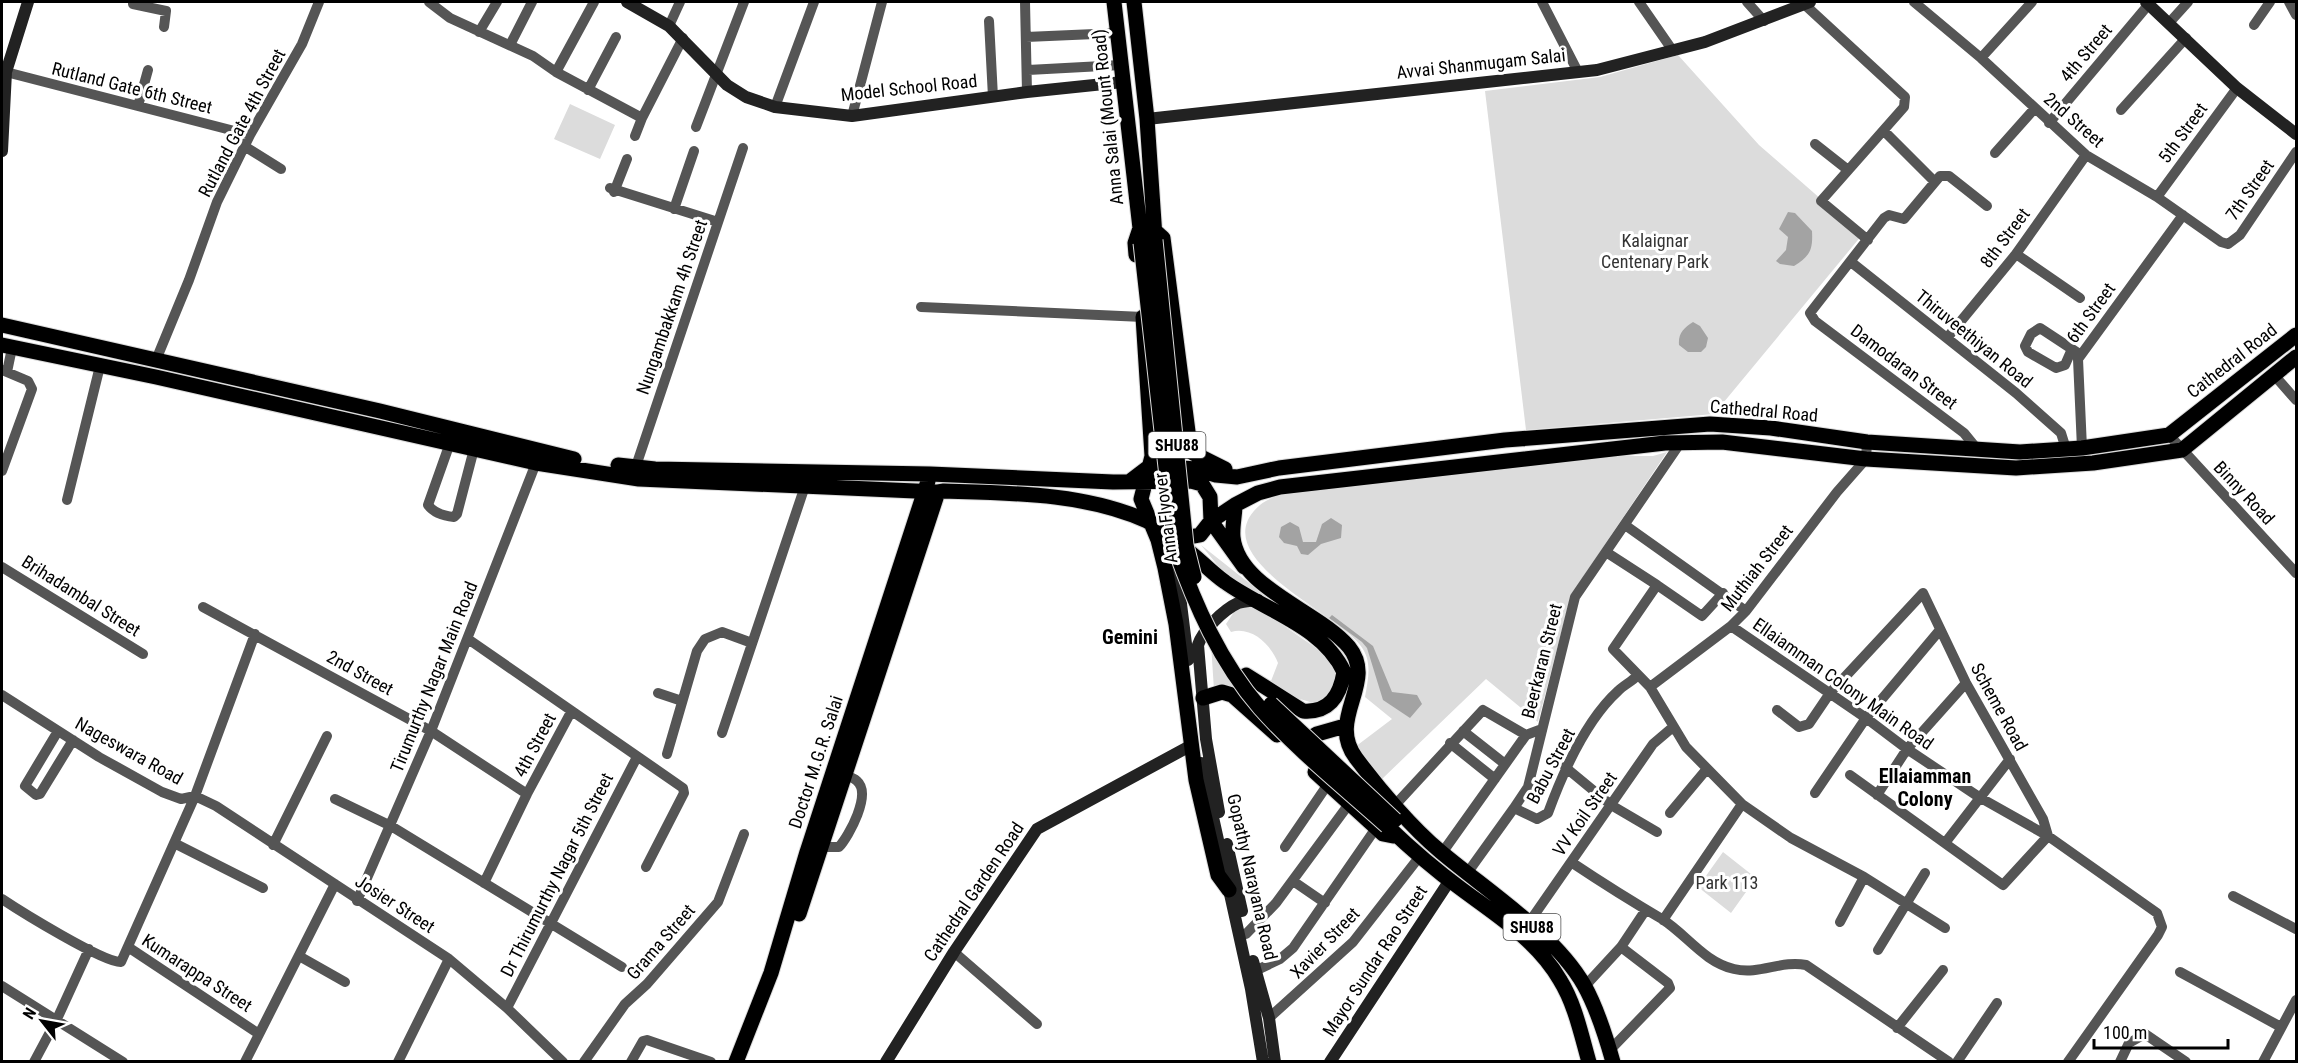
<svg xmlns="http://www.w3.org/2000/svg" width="2298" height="1063" font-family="'Roboto Condensed',sans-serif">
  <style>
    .green { fill: #dcdcdc }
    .water { fill: #a3a3a3 }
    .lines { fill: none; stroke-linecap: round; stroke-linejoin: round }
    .primary-casing { stroke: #dbdbdb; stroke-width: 17 }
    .street { stroke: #555; stroke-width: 10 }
    .secondary { stroke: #222; stroke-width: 12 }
    .primary { stroke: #000; stroke-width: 15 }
    .primary-bridge-casing { stroke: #dbdbdb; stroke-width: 17; stroke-linecap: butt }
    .primary-bridge { stroke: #000; stroke-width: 15 }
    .labels { text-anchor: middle; stroke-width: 6; stroke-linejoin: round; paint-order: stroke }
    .shield { fill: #fff; stroke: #4c4c4c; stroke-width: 1.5 }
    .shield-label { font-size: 16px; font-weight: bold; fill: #000 }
    .street-label { font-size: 18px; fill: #000; stroke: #fff }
    .park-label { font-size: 18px; fill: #333; stroke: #fff }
    .neighbourhood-label { font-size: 20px; font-weight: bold; fill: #000; stroke: #fff }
  </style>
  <rect width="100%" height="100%" fill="#fff"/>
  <path class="green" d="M1678,55l81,90 103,90 -148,179 -188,16 -41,-339 115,-14z
    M570,104l45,21 -15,34 -46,-20z
    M1667,452l-96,143 -33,127 -52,-43 -104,100 -27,-32 37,-28 -27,-22c3,-18 8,-36 -5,-52 -24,-33 -159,-89 -100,-140 8,-7 23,-11 33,-15l321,-34h39z
    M1201,545l62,49 1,4 -32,-15z
    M1238,606h17l77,53c9,20 3,34 -15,45l-24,-7 -22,-16 7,-18c-7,-18 -26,-37 -47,-31l-5,-8z
    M1211,644l35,52 -32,-6z
    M1723,852l33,26 -25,35 -33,-26z"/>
  <path class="water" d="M1788,212l7,1 17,18c1,19 -2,25 -18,35l-14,-2 -4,-3 10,-11 2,-13 -9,-8z
    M1693,322l7,4 8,12 -2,9 -5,5h-13l-9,-7c-1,-12 5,-17 14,-23z
    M1331,518l11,7 -1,13 -20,6 -13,11 -7,-1 -4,-8 -13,-3 -5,-6 2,-10 9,-5 9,5 4,15h13l6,-18z
    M1332,615l41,31 19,46 25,3 5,9 -12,14 -27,-18 -16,-52 -5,-6 -33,-24z"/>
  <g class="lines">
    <defs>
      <path id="primary" d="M1114,2l27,235
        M1134,2l13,117 8,118
        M1153,229l10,9 27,209 3,6 32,16
        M1136,255l-1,-12 5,-15
        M1143,317l9,139 -11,43 17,41 7,28 11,56 20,156 22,95 11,15
        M2,325l378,86 194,48
        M2,345l154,32 380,86 103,16 299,13 6,-1c67,2 142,2 203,30 10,5 18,13 26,19l27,-5 11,-14 24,-16 23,-12 22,-6 385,-44 57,-1 144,17 150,9 77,-5 89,-13 114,-93
        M618,465l37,4 275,5 183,8 78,-1 11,3 8,13 1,24 33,46
        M1129,482l21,-16 47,3 19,6 21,2 42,-9 226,-28 205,-16 61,4 96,14 153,10 62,-4 87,-13 127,-100
        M1235,505c0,10 -3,22 -2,32 5,51 86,74 116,110 29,36 -23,71 7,111 23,31 56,70 85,94 45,38 114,82 143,133 13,23 22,52 29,77
        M1179,544c17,11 30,27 46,38 40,29 97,43 119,90 -4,23 -14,41 -41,39l-57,-36
        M1203,698l19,-6 10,3 45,40
        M1297,746l20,-12 28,-8
        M1315,772l68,62 10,2
        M1387,826c23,22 47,43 73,62 36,27 77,52 100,92 15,24 21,54 29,82
        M799,914l139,-422
        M736,1062l35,-89 36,-121 121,-371"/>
    </defs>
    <use href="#primary" class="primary-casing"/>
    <path class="street" d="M429,2l21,16 83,38 23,16 86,46 41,-80
      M1025,2l2,90
      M1542,2l36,70
      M1639,2l34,49
      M1747,2l17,19
      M1914,2l67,56 105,97 71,42 64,45 7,2 12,-9 56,-83
      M2289,2l7,13
      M133,4l33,7 -2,16
      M1804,4l101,93 -1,10 -83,94 47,39
      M989,21l4,76
      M2169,23l19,-21
      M2254,25l16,-23
      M669,26l11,-24
      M479,32l18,-30
      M1026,37l92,-4
      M510,45l22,-43
      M1981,58l51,-56
      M1028,70l93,-5
      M6,72l244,63
      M556,72l38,-70
      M588,90l28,-53
      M138,106l10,-36
      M775,107l39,-105
      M2121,110l65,-72
      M852,116l30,-114
      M2049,123l100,-119
      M696,127l48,-125
      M1884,131l50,50
      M635,136l7,-18
      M1815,144l33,26
      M244,146l37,23
      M1995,153l40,-45
      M610,188l108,34
      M614,192l13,-33
      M2157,197l80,-109
      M674,209l20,-58
      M2016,254l64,44
      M1851,262l165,131 45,40 5,16
      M921,307l222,10
      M1947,338l69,-84 70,-99
      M2072,349l-7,16 -9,3 -28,-16 -3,-6 6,-12 9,-6 41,27
      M156,360l33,-80 28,-78 33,-67 52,-91 17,-42
      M2,370l26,11 4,8 -30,82
      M7,372l5,-24
      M2274,375l22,25
      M2169,435l127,138
      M1867,442l-1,17 -29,33 -91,119 -15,15 -81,61 36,60 56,57 49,34 73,39 81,51
      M450,443l-22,62c6,8 16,11 26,12l3,-3 17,-65
      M2082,448l-4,-89 105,-144
      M1977,449l-13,-16 -149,-112 -5,-8 74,-95 5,-3 15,4 36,-43h9l38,30
      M634,472l109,-324
      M67,500l33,-134
      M1625,525l121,86
      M1606,552l51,33 -44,64 37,38
      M2,567l141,87
      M1657,585l45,31 21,-23
      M203,607l228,124 96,63
      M1731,626l135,92 41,31 72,48 69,39 109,77 5,14 -4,8 -90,127
      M468,639l215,149 1,5 -38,74
      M658,693l24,8
      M2,695l97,62 63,35 19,7 14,-3 21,10 233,153 58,49 56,54
      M1777,710l22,17 10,-3 21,-31 93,-100 43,90 77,136 5,17 -45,49 -153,-110
      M58,731l-33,55 11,9 4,-1 33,-54
      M1463,731l42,33
      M722,733l83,-247
      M1450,743l45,36
      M667,754l30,-103 8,-12 17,-7 30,11
      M1565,767l46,38 46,27
      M1815,793l51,-75 73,-87
      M1877,795l30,-46 59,-66
      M335,799l56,27 231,141
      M1396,804l87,-94 43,25
      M1514,808l14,-21 47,-190 106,-155
      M1670,813l36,-43
      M174,843l89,45
      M1945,843l65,-84
      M273,845l54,-109
      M820,847h19c10,-11 33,-53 18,-66 -3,-3 -9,-5 -13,-6
      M1285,847l43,-63
      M1442,853l84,-118 16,-6
      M1571,862c30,20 60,39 91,57 25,16 42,43 72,50 26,6 47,-9 72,-4l143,97
      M1468,872l46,-64 23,11 11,-6c15,-41 37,-92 70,-122 6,-6 13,-9 19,-15
      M1293,881l32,22
      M484,883l43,-89 44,-82
      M2233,896l63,33
      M2,899c18,12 102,64 119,63l74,-166 60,-162
      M357,901l74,-170 105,-268
      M1663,920l79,-116
      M1840,922l24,-45
      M1528,924l125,-180 20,-17
      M1246,934l30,-31 73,-99
      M128,947l131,87
      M1878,950l47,-77
      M954,952l83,72
      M299,956l46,26
      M1255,971l25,-12 13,-11 83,-120
      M2180,972l101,55
      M2,986l121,76
      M1585,986l36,-39 24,-36
      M507,1008l130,-251
      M1269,1018l84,-76 67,-86
      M1897,1028l46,-58
      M1610,1050l60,-62 -2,-5 -47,-36
      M34,1062l23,-43 32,-70
      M245,1062l90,-178
      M398,1062l51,-103
      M584,1062l41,-58 22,-20 71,-82 26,-68
      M631,1062l12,-21 4,-1 64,22
      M1957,1062l40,-59
      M2120,1062l9,-19 16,-9 41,28
      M2263,1062l33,-62"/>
    <path class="secondary" d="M627,2l42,24 58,59 19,12 29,10 77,9 175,-24 96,-10
      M2146,2l91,86 59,46
      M1147,119l450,-49 108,-28 105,-40
      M2,151l4,-79 22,-70
      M1176,564l12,96
      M1201,763l50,226 12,73
      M1219,812l-13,-73 -8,-94c5,-15 25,-35 40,-42 6,-2 14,-2 20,-3
      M1227,844l15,67
      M1253,961l16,57 6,44
      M886,1062l68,-110 83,-123 153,-83
      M1330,1062l120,-182"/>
    <use href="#primary" class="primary"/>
    <defs>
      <path id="primary-bridge" d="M1155,240l31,305 8,32
        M1141,243l34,305c20,57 45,114 85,160 38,43 85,80 127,118
        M1271,704l124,116"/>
    </defs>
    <use href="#primary-bridge" class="primary-bridge-casing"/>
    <use href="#primary-bridge" class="primary-bridge"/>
  </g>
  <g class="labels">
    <g class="shield">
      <rect x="1148.5" y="432" width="57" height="26" rx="4.5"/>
      <rect x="1503.5" y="914" width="57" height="26" rx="4.5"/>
    </g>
    <g class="shield-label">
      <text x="1177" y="451">SHU88</text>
      <text x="1532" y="933">SHU88</text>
    </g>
    <g class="street-label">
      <text transform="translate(2086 53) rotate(-50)" y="6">4th Street</text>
      <text transform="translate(1481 64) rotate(-6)" y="6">Avvai Shanmugam Salai</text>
      <text transform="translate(132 88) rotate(14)" y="6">Rutland Gate 6th Street</text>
      <text transform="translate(909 88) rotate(-6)" y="6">Model School Road</text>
      <text transform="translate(1108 117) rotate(-96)" y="6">Anna Salai (Mount Road)</text>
      <text transform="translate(2074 120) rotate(41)" y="6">2nd Street</text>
      <text transform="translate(242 123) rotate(-62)" y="6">Rutland Gate 4th Street</text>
      <text transform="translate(2183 133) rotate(-54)" y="6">5th Street</text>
      <text transform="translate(2250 190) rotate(-55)" y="6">7th Street</text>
      <text transform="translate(2005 238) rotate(-53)" y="6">8th Street</text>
      <text transform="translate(672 307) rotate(-71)" y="6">Nungambakkam 4h Street</text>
      <text transform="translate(2091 313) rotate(-54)" y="6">6th Street</text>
      <text transform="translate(1974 339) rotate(39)" y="6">Thiruveethiyan Road</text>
      <text transform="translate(2232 361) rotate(-38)" y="6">Cathedral Road</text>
      <text transform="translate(1904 367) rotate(37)" y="6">Damodaran Street</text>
      <text transform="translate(1764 411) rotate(5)" y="6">Cathedral Road</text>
      <text transform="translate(2244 493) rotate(47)" y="6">Binny Road</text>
      <text transform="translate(1166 518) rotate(-97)" y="6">Anna Flyover</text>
      <text transform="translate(1757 568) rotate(-52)" y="6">Muthiah Street</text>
      <text transform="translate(81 596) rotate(32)" y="6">Brihadambal Street</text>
      <text transform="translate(1542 661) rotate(-76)" y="6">Beerkaran Street</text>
      <text transform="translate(360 673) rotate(29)" y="6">2nd Street</text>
      <text transform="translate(434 677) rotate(-68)" y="6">Tirumurthy Nagar Main Road</text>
      <text transform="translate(1843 684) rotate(35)" y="6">Ellaiamman Colony Main Road</text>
      <text transform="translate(1999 707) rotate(61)" y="6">Scheme Road</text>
      <text transform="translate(535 745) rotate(-62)" y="6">4th Street</text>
      <text transform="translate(129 751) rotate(29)" y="6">Nageswara Road</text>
      <text transform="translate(816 762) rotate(-72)" y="6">Doctor M.G.R. Salai</text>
      <text transform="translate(1551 766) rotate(-62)" y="6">Babu Street</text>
      <text transform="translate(1585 814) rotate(-55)" y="6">VV Koil Street</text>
      <text transform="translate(557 875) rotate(-63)" y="6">Dr Thirumurthy Nagar 5th Street</text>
      <text transform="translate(1252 877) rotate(77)" y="6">Gopathy Narayana Road</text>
      <text transform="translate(974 892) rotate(-56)" y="6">Cathedral Garden Road</text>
      <text transform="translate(395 904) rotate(33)" y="6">Josier Street</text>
      <text transform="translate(661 942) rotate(-49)" y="6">Grama Street</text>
      <text transform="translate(1325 943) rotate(-46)" y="6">Xavier Street</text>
      <text transform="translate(1375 961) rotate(-57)" y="6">Mayor Sundar Rao Street</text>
      <text transform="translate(197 973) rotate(33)" y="6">Kumarappa Street</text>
    </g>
    <g class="park-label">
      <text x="1655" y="247">Kalaignar<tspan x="1655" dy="21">Centenary Park</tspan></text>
      <text x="1727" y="889">Park 113</text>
    </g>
    <g class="neighbourhood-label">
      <text x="1130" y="644">Gemini</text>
      <text x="1925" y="783">Ellaiamman<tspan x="1925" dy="23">Colony</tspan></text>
    </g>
  </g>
  <rect width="2298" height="1063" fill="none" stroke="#000000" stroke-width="6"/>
  <g transform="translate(42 1021) rotate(301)" stroke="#ffffff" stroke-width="4.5" paint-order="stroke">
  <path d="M0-4.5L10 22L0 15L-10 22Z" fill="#000000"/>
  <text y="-9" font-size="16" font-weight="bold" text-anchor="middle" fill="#000000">N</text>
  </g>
  <path d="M2094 1039v9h134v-9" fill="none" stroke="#000000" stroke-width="3"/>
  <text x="2103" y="1039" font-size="18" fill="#000000" stroke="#ffffff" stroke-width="4.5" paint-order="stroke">100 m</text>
</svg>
